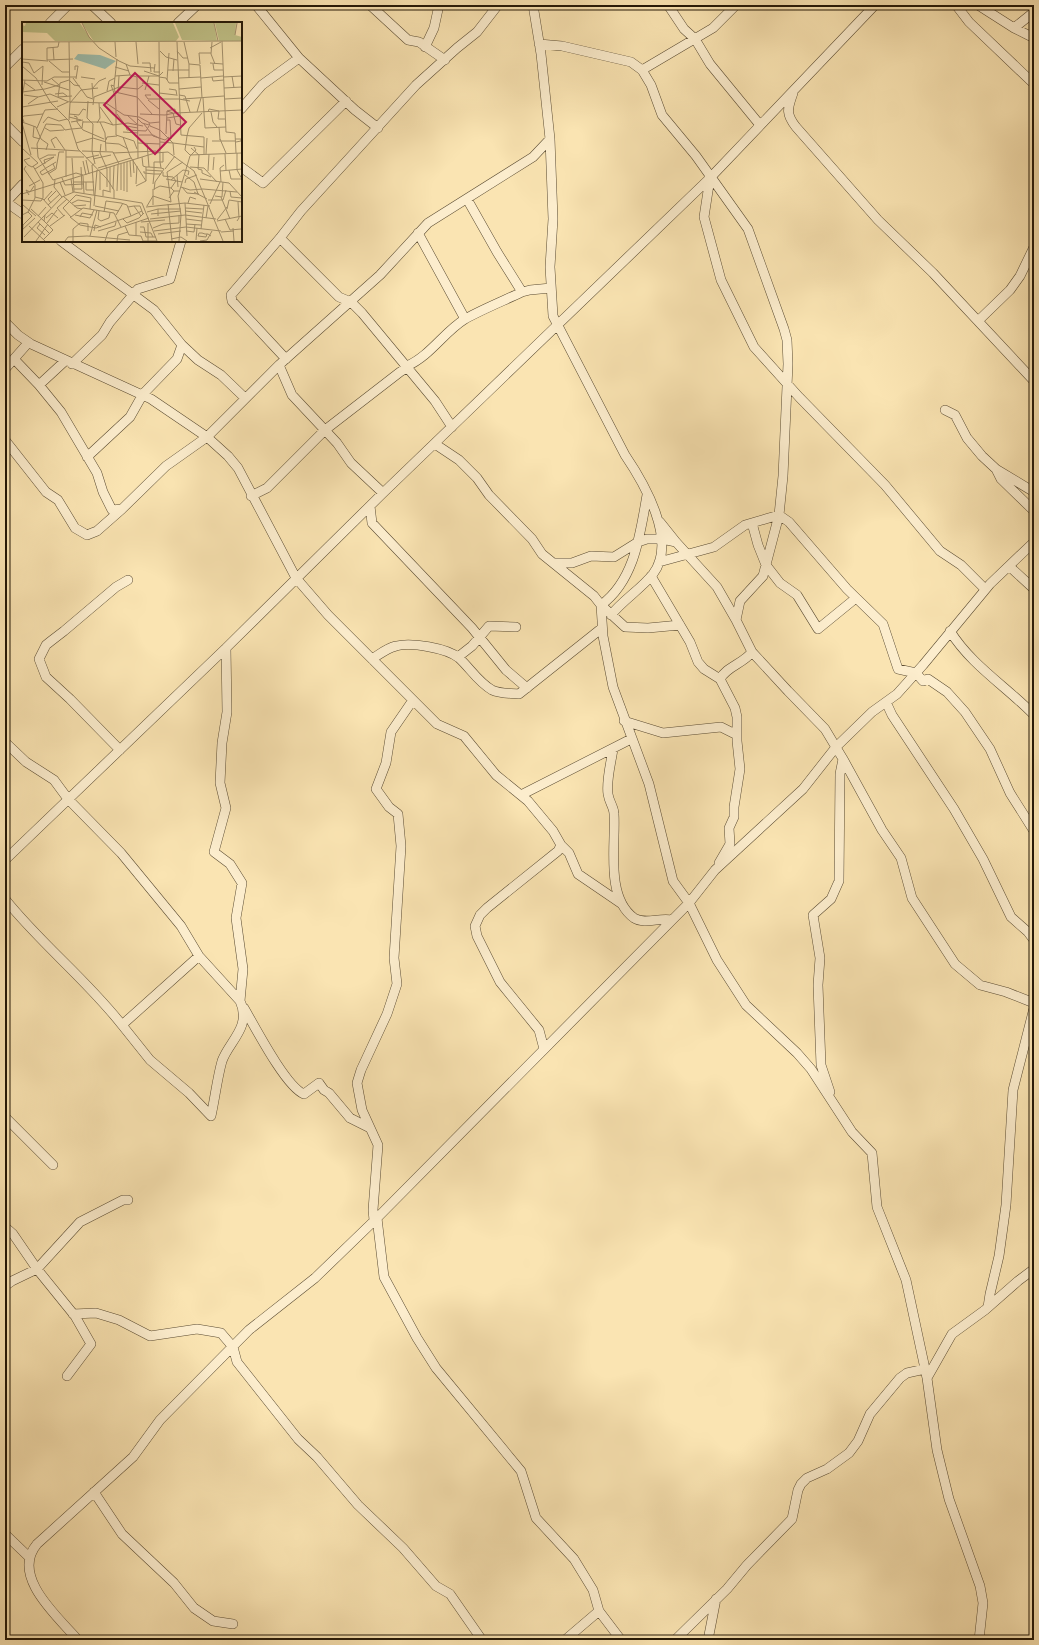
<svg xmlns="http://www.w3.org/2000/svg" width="1039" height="1645" font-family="'Libre Bodoni',serif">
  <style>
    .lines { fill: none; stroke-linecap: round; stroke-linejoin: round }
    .street-casing { stroke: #5a4b32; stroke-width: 10 }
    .street { stroke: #fcedcd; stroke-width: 9 }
    .inset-road { fill: none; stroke: #a4926e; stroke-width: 1 }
    .view { fill: #c2185b; fill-opacity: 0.15; stroke: #c2185b; stroke-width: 2 }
    .inset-edge { fill: none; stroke: #241807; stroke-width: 2 }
  </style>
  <rect width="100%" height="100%" fill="#fae4b2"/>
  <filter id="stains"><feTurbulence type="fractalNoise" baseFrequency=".005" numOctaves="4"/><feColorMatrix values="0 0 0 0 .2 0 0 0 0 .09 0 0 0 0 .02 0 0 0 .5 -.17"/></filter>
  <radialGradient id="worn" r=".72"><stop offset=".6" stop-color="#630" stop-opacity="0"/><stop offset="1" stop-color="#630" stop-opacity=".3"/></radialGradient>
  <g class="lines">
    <defs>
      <path id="street" d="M92,5l19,18
        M256,5l43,53 56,52 23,18
        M370,5l38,35 11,2 26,18
        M533,5l8,49 9,85 3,80 -3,48 3,49 72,139c19,28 53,86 28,119 -12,15 -30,26 -42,41
        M668,5l16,24 11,10 15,25 50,61
        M956,5l13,17 65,62
        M978,5l36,23 20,10
        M50,23l18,-18
        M178,23l19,-18
        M1014,28l20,-16
        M539,44l23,2 69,16 11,8 9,15 11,30 34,41 52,73 36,100 3,11 1,24 -5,112 -4,39 -16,61 -23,25 -4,19 16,32c-9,12 -25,14 -32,27
        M425,47l9,-19 5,-23
        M5,67l18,-18
        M642,70l71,-42 23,-23
        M793,93c-5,15 -8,20 3,34l82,93 55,53 101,108
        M241,109l21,-24 37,-27
        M5,124l18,18
        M241,167l22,16 83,-82
        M710,178l-6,39 17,63 33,67 45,50 86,88 55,66 21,14 24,24
        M467,199l30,53 25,40
        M6,202l17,12
        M5,203l18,-19
        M418,233l47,86
        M280,238l59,59 12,5 11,11 73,88 17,26
        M61,241l93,69 28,35 16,15 23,15 24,23
        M979,320l31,-30 10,-14 14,-29
        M5,322l13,13 13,9 120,55 56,38 21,19 10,12 58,110 32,37 109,109 27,12 32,39 32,26 25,30 8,14 8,8 9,21 44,30
        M286,359l-54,-58 -1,-6 49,-57 21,-27 115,-126 41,-37 20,-16 21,-27
        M15,360l24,25
        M65,361l-26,24 22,27 36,61 6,19 9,18 10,-1 44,-43 41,-29 72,-72 101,-90 48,-52 105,-66 17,-18
        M72,364l30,-29 8,-13 28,-33 32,-10 11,-38
        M279,365l13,30 45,48 14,20 32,30
        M407,366c23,-10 37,-34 58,-47 18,-10 38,-18 57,-27l8,-2 21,-2
        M5,369l23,-26
        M945,410l10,5 12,23 15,18 14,13 38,23
        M5,440l41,52 12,8 17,28 12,7 10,-4 25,-22
        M435,444l24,16 18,18 12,17 43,44 10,15 52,42 7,9 2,31 10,51 36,97 24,97 16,22 28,57 29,45 51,48 14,16 41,63 20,21 5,54 29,73 21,98 10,72 12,49 31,87 3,17 -4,37
        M87,457l43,-40 13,-23 34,-35 5,-14
        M996,469l5,10 33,32
        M647,495c-7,39 -12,85 -46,110l24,22 23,1 32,-3
        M251,496l16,-8 58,-58 75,-58 8,-5
        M370,506l2,17 100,105 34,42 21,18
        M660,522l16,20 41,45 19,33
        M752,523l6,22 8,20 14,18 17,12 21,34 38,-31
        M659,562l55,-15 31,-22 34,-10 10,7 58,67 36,35 15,45 18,4 7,8 5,-2 19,13 18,20 25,37 20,44 24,38
        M554,563h18l19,-7 23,1 24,-15 9,-3h15l14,3
        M1009,566l25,23
        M651,576l39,66 8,20 6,7 16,10 15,29 2,9v24l3,28 -6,38v10l-5,11 1,16 -11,19
        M950,631c21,34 57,56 84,84
        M226,648l1,64 -5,31 -2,40 6,25 -12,44 16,12 12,19 -6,35 7,51 -3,32
        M752,652l36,39 37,38 18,30 -3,15 -1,107 -8,18 -18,16 7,43 -2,27 3,80 9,27
        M458,657l14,-11 17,-20 27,1
        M372,659c8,-5 15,-11 24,-13 15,-4 51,2 63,12 11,10 19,24 33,32 8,4 18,3 27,4l83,-66
        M886,702l6,13 62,94 29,50 28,58 17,15 6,8
        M624,721l39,12 58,-6 16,8
        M5,742l21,20 28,18 14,19 53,54 60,73 18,30 41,45c12,26 -11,40 -18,60 -5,18 -7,37 -11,55l-22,-23 -39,-33 -28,-35
        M613,749c-2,14 -7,32 -5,45 1,8 6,13 6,20 2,30 -9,83 20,104 11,7 26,-1 38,2
        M120,750l-50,-51 -24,-22 -7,-18 7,-14 5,-4 13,-10 52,-44 12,-7
        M843,759l39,71 19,28 11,40 43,66 25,21 26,7 28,11
        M521,795l110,-56
        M5,860l221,-212 157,-155 327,-315 165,-173
        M5,899c36,45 82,81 117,126l77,-69
        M244,1008c11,19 42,79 60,86l15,-11 5,7 5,3 21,25 20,10
        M544,1049l-5,-19 -39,-48 -23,-46 -2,-10 5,-11 7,-7 71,-57 3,-6
        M5,1117l48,48
        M377,1218l7,59 33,61 19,30 85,103 15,47 38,41 19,31 6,21 22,29
        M374,1220l-1,-10 5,-65 -16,-35 -5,-27 4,-13 26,-56 10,-30 -3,-26 7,-112 -3,-32 -9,-7 -13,-18 10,-26 5,-31 22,-32
        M5,1227l8,7 24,35 38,47 16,28 -24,32
        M5,1286l7,-5 25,-12 43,-47 43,-22h5
        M988,1307l2,-13 9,-38 7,-51 7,-115 21,-82
        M73,1314l23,-1 23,7 31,16 47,-7 24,4 12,14 4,15 61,77 19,18 41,48 45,43 33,38 14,8 32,46
        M927,1378l25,-44 33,-24 33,-29 16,-12
        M94,1492l28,42 52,49 20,25 19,13 20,3
        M5,1534l25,24
        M78,1640c-20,-23 -68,-64 -41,-96l96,-87 27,-37 89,-90 66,-52 62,-60 312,-315 26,-33 88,-81 33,-42 36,-35 25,-18 26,-29 67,-81 44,-42
        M565,1640l34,-29
        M675,1640l52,-51 20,-24 45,-46 6,-29 3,-6 6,-6 20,-9 22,-16 9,-12 12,-27 30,-36 7,-5 18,-4
        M708,1640l8,-41"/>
    </defs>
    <use href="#street" class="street-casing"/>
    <use href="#street" class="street"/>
  </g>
  <g transform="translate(22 22)">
    <rect width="220" height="220" fill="#fae4b2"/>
    <path d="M4,1h54l12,18h-37l-8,-8 -25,-1v-7l3,1zM60,1h91l6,14 -3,4 -82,1zM153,1h39l3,18 -35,-1zM193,1h21l-1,12 7,2v4h-23z" fill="#c1c389"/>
    <path d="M56,32l22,1 16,6 -11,8 -31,-10z" fill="#9ebeae"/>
    <path class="inset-road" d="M60,1l7,14 10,11 20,13 11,5 24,2M192,1l4,18M213,13l2,-12M200,19l4,91 9,1 1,20M0,20l220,-1M37,20l-1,5 -11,1v12l26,-1M47,20l1,60M93,20l1,15M114,20l2,22M155,20l4,93 23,2v17M162,20l5,22 11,1 2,33M190,20l-1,12 4,10M31,25l1,13M188,26l11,-6M138,29l6,6 11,3M155,29l6,7h5M0,37l26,2M27,39l13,11h7M0,40l7,1 5,10 9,-7 -1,19M120,41h8l1,9M188,41l13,1M104,42l4,11 7,2 1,81M133,42l-1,8h6M167,42v14M178,42l-1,-11h12M191,42l1,6h9M0,44l14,12 15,25 18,18 9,28 29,30 7,11v8M93,45l14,4M53,48v-4h3l-2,13M146,48h21M122,49l15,5M151,49l1,-12M93,54l15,-1M115,54h22l4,-4M210,54l2,12M59,55l14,2M137,55l7,1 3,5h10M190,55l1,4 11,-1M201,55l19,-1M51,56l14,19 6,2M157,56l22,-1M179,56l22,-2M0,58l25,1 7,-4h22M47,58l-9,3 -2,14 14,-1M47,58l5,5 6,1M145,58l2,-27M22,60l25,8M3,61l10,7M70,61l1,15M120,61l17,2M92,64l3,-27M97,65l19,2 5,-4M202,66l18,-1M23,67l14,-4 -7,-6M70,67l7,-8 7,-3M147,67l7,1 1,6M157,67l22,-2M123,68l4,-14M85,69l2,-10 6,-3M0,70l23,-3M96,70l1,-16M137,71l17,2M33,72l8,-1 4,3M2,73l14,2 12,-3 19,8 37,1 18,12 15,2 11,6 10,-1M93,73l1,14M129,73h-6l3,4h31l11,2M157,73l6,1 5,16M93,74l-4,-11 3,1 1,6 22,5M0,75l3,-17M115,75l15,17M181,76l2,30 21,-1M161,77l41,-3M203,77l17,-1M126,78l11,9M66,79l-1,17 6,6 -1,27M6,82l10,-7M71,83l1,-8 25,-10M0,85l36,-6M35,85l11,-5M78,85l13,18M94,88v25l18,6 3,8M145,89l8,-2v4M197,89l-1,8h7M175,90l4,-14M186,90l1,-3 10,2M189,90l2,10 4,5M151,91l3,11 4,1M47,92l10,1 4,-6 3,1M95,92l9,12 12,2M118,92l25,1 10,-2 67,-3M105,93l11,10 5,1M52,94l3,1v5l6,8 21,9M47,95l12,3M145,96l13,-2M116,97l4,4 7,2M47,98l1,-17 11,-13 17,-2M145,98h3l1,19M0,100l14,5 5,12 7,5 -2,6M2,100l-2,-5 2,-1 19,-2 2,-4 13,-1M49,100l12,-2M61,100h21l9,3 15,-2 10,2M78,100l5,11 1,18M0,101l9,32M21,101l5,-6 11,4 8,-2M75,101l3,-5 -1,-15M127,101l1,3 10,4 13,13 31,4M122,102l9,12 12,4 4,-3M12,104l-1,11 7,2M104,104l1,4 19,1 3,-5M197,105l1,13M15,106l6,-14M23,106l5,3 14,-1M49,107l-6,1 -4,-5 -15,-1 -9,20 1,13 15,23 23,-7 7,2M50,107l10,-1 1,-7M101,110l15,1M144,112l1,-23 6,2M117,113h14l6,3M165,114l-2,14 5,5 52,-2M165,114l2,-8 13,-15M101,115l7,19 16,25 -10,5M198,117l6,14M213,117h6v2l-5,1M84,118l1,-3 10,-1M190,119h24M138,120l13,1M54,121l17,-5 13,4M84,121l13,1 9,5M116,121l22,1M125,121l1,12M151,121l1,12M79,122l-1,9 7,16v18M0,126l16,15 -6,4 -4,-2 -4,-5 6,-2M9,126l49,3M33,126l-4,-8 5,-3 9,13M169,126l8,7 -1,14 4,1M60,129l31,1 6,12M70,129l3,13M91,131l43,-2M215,131v17l5,9M184,132l1,-16M203,132l1,16M44,135h18M120,135l1,9 3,1M50,136l2,34M64,136l13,-3M18,137l8,-4h8M71,137l18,-4M64,138l3,14M111,138l1,13M61,139l3,14M108,139l1,16M105,140v30M102,141v28M23,142l-1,-4 10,-3M31,142l2,4 -13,7 -2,-3 6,-4 10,-6M99,142v26M88,145v24M127,145l12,1M168,145l14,1 13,14M76,146l33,-10M13,147l19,-12M143,147l10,-13M124,148l16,1M180,148v3l9,4M191,148l1,-13M207,148l2,9h11M122,149v2l10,1 -1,10M186,149l1,-17M198,149l22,-2M141,150v4l10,1 3,4 -5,7M26,152l8,-5 3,-17h5M139,152h-7v-12h9v-10M155,153l1,12M163,153l9,7 4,12M61,154l1,17M44,155v-27M40,156l3,7 18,-1M49,157l2,13M144,157l16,3M178,157l29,4 13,14M33,158l-1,7 8,10M149,158l12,-10 6,1 -1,4M124,159v-14h3l-1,-12M38,160l5,13M51,160h21M64,160v8h8M199,160l-1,-14 4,-3M163,161l1,-4 11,-4M114,162l1,-18M7,164l11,-6M159,165l9,3 13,-1M160,165l5,6 12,1M52,167h8l-1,-22M91,167l1,-23M132,167l6,-3 11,2 3,3M181,167l34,3M78,168v-18M132,168l1,-8 9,-13 -3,-1 -1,-6 -1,-120M95,169l1,-26M208,169l1,6 11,1M172,170l13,7M0,172l133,-41 13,-1 26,19 29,70M7,173l-3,-5 4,2 4,-6M72,173l-2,-30 2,-1M41,174l14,12 5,1M81,174v-6l8,2M193,174l7,1 1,-15M13,175l8,2 8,9M199,175l9,22M147,176l5,-7h6M0,178l19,1 2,-3v-15l-10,-17M22,178l8,-9M186,178h15l3,-10M149,180l-4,-30 16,-10M29,181l-3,-4 8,-8M50,181l6,-3 13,2M163,181l2,33M166,181l2,-6 6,2M146,182l4,37M188,182l10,-22M1,183l13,11M26,183l12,-11M131,183v-16M52,184l12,-1M72,184l3,-36M73,184l24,5M112,184h6l3,8M125,184l6,-10 18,6M106,185l6,-1 7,10M124,185l39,-4 25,3M163,186l18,1M9,187l13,12M68,187l1,-11 -15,-3 -13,13 8,9 12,-9 31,5 7,14M136,187h23M205,187l2,-9 13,2M77,189l-1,8 3,2 8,-3 1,-5M163,189l17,2M125,190l11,-3v7M129,192l30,-3M0,193l6,-3 7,-14v-13l-11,-16 2,-3M53,193l15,3 4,-8M94,193l7,-12M16,194l8,-9M42,194l-7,-8 10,-9M109,194l11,-5M48,195l10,8 16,3 35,-12 -4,-11 -6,-2 -15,-2 -2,11M58,195l2,-4 11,2M24,196l6,-5 6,5M184,196l2,-12M101,197l4,4 12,-5 5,-5M128,197l35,-4 31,4M164,197l16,2M203,197l5,11 11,-1M195,198l10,-13M195,199l25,-5M215,199l2,-3 -1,-16M16,200l11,11M119,200l24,-2M25,201l10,-13M18,202l-3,4 8,7M164,202l15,1M7,204l16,15M28,204l15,-11M103,204l24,-8M118,205h4l2,10h10M131,206l10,-4 16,-1v-8M211,206l1,13M179,207l3,-24M0,208l13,-12M72,209l1,-6 6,2M76,209l17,-5 1,-4M132,209l32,-4 35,4M164,209l8,1 1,-8M118,210l11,1 2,4M199,210l13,-1M136,212l23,-3M185,212l-1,3 -8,-1 1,-3h3l3,1h3l3,2M68,214l7,-26M114,214v-14M2,215l38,-40 12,-5 68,11 15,38M0,217l1,-14 9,-9 -4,-4M149,217l10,-2 6,4M21,218l10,-10 -9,-9 1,-6M174,218l1,-12M14,219l12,-17M43,219l3,-4 19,-1 43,4M51,219v-12l7,-6 8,1v7M83,219l3,-9 17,-6 4,9 12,1 2,5M95,219l1,-6 10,-3M121,219h14M126,219v-18M157,219l2,-26 -3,-19 12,-40 6,-6 -2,-3M178,219l7,-1 5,-9"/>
    <path class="view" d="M113,51l51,49 -31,32 -51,-49z"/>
    <rect width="220" height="220" class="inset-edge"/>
  </g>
  <rect width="1039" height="1645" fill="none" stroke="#fae4b2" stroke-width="20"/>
  <rect x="6" y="6" width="1027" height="1633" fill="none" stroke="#241807" stroke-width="2"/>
  <rect x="10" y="10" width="1019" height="1625" fill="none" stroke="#241807"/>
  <rect width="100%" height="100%" filter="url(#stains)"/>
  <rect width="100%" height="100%" fill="url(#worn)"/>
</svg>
